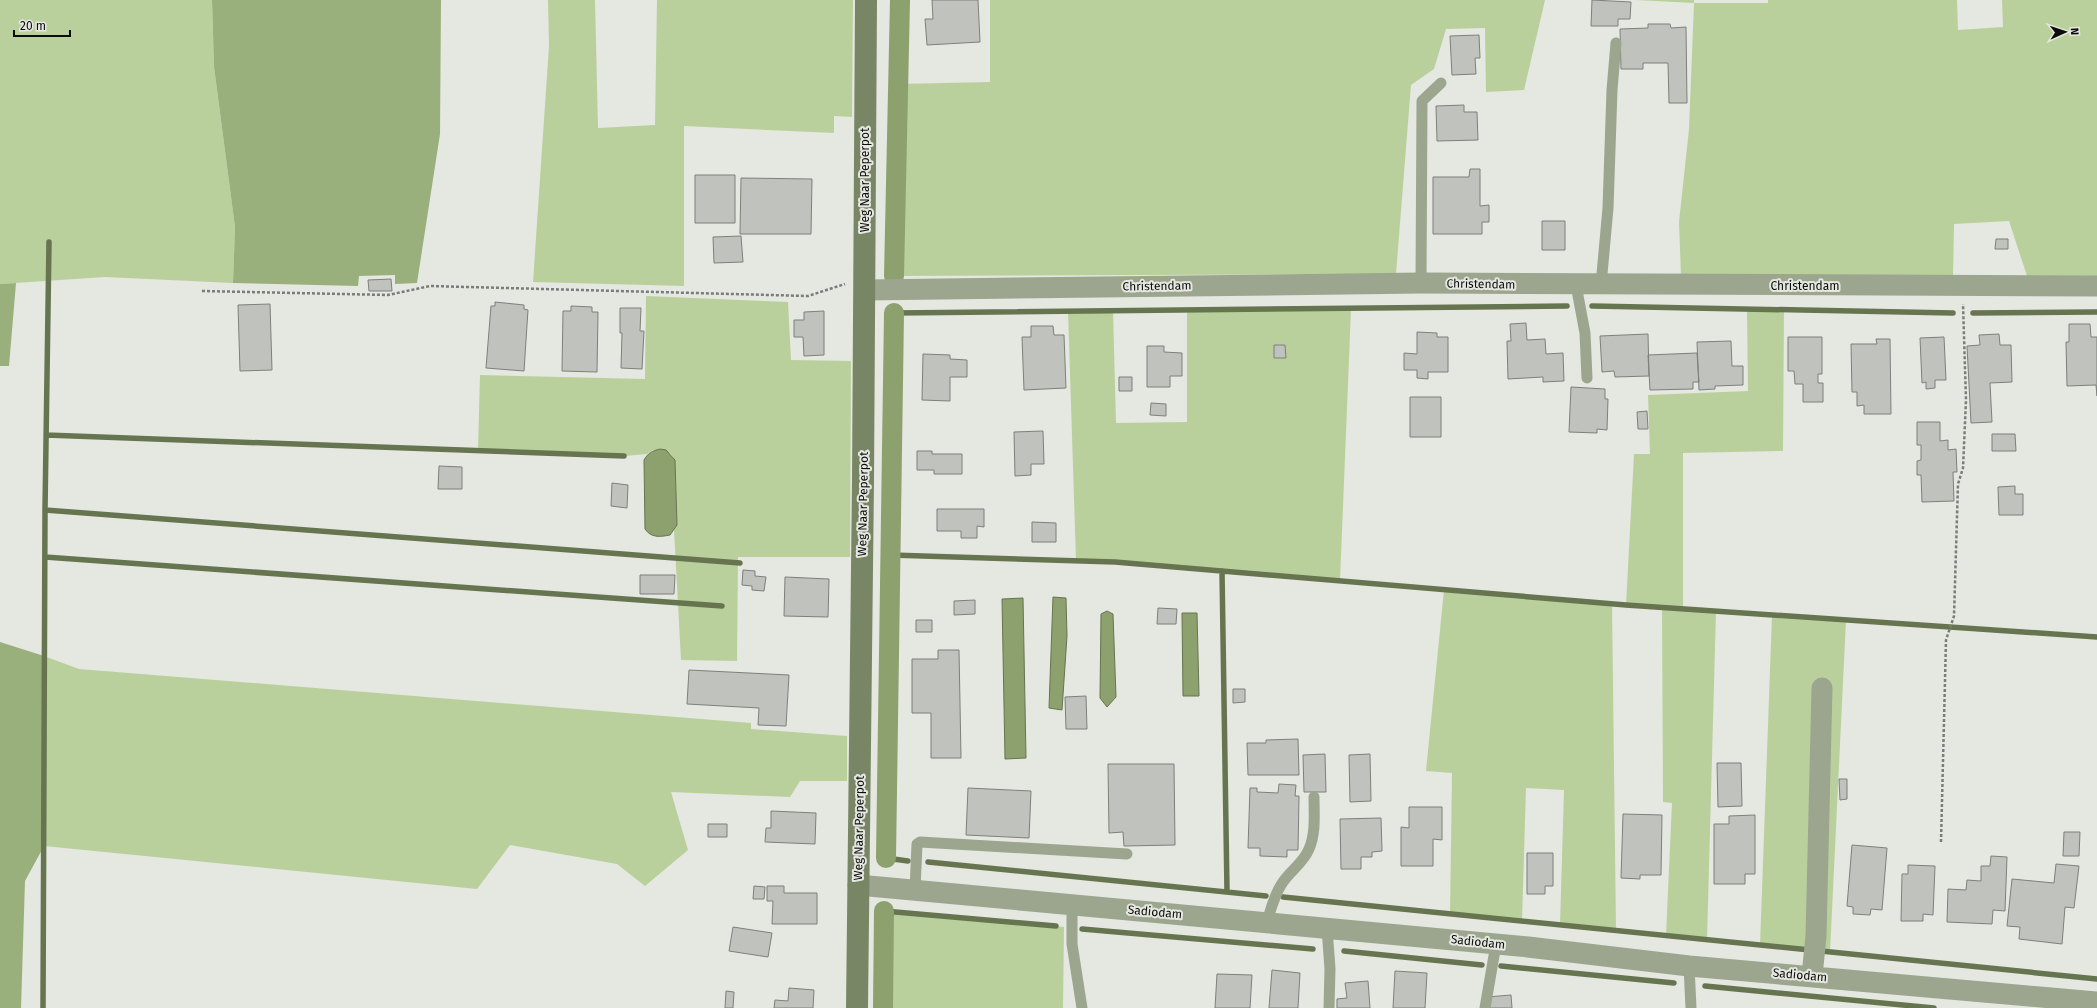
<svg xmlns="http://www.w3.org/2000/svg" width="2097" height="1008" font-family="'Fira Sans',sans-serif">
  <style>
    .green { fill: #bad09c }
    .forest { fill: #9ab07c }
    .water { fill: #8ca16d; stroke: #667550 }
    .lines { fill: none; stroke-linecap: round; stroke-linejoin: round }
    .stream { stroke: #667550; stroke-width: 5.5 }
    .canal { stroke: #8ca16d; stroke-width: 20 }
    .building { fill: #c0c2bd; stroke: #7d807b }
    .path { stroke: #7a7c78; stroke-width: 2.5; stroke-dasharray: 3 2; stroke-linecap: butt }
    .lane { stroke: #9ca68f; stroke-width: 11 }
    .street { stroke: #9ca68f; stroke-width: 21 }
    .secondary { stroke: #788665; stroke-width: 22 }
    .labels { text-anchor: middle; stroke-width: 4; stroke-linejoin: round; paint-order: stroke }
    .street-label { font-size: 12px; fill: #0c0d0b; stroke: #e5e7e1 }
  </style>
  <rect width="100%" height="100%" fill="#e5e7e1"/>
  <path class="green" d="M0,0h212l2,67 21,160 -2,56 -128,-6 -105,7z
    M548,0h47l3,128 57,-3 2,-125h196l-1,117 -18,-1v17l-150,-7v160l-151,-4 16,-236z
    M990,0h555l-21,90 -38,2 -1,-64 -39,1 -12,40 -23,16 -15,189 -502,2 5,-192 91,-2z
    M1636,0h58v3h74v-3h189l1,30 45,-3 -1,-27h95v276h-70l-18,-55 -55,3 -1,53 -272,-1 -2,-54 10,-93 5,-126z
    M646,296l142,6 3,58 60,1 -1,196h-112l-1,104 -56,-1 -7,-130 3,-5 -2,-65 -4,-6 -18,-4 -6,4 -23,2 -146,-6 2,-75 165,4z
    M1351,309l-11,272 -225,-19 -39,-2 -8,-249h45l3,112 71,-1v-112z
    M1747,309l37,1 -1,141 -100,2v155l33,3 -9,329 -41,-5 6,-132 -9,-1 -1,-195 -36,-2 8,-151h16l-2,-59 100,-4z
    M1444,590l168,13 4,327 -56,-5 4,-135 -38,-2 -4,133 -72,-8 2,-140 -26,-2z
    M1772,615l74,5 -16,332 -70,-7z
    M44,656l35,13 672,54v6l96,7v45h-47l-10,16 -119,-5 17,58 -43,36 -28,-22 -107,-19 -33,44 -433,-43z
    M888,912l176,15 -1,81h-179z"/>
  <path class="forest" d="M212,0h229l-1,134 -23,149 -22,1v-9l-36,1 -1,10 -125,-3 2,-56 -21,-160z
    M16,283l-7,83h-9v-82z
    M0,642l44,14v190l-19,35 -4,127h-21z"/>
  <path class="water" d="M660,449l6,1 9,10 2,65 -7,10c-10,2 -19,3 -25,-6l-1,-69c4,-7 8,-9 16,-11z
    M1053,597l13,1 1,38 -5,74 -13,-2z
    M1023,598l3,160 -21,1 -3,-160z
    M1107,611l6,3 3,83 -9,10 -7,-9 1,-84z
    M1182,613h15l2,83h-16z"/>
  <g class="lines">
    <path class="stream" d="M1592,306l361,7
      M894,313l673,-7
      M1973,313l124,-1
      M46,435l578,21
      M45,510l695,53
      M891,555l224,7 511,43 471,32
      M45,557l677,49
      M1222,571l5,320
      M886,858l22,3
      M928,862l338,34
      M1283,897l527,53
      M884,911l172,15
      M1082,929l231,20
      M1344,951l138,14
      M1821,951l276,28
      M1501,966l173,17
      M1705,986l229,22
      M43,1008l2,-498 4,-268"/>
    <path class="canal" d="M894,276l6,-276
      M886,858l8,-545
      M883,1008l1,-97"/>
  </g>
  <path class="building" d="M932,0h46l2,42 -53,3 -2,-26h8z
    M1592,0l39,2 -1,17h-12v7h-27z
    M1648,24h22l1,4 15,-1 1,76h-18l-1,-40h-25v6h-22l-1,-40 28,-1z
    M1479,35l1,23h-5l1,16 -24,1 -2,-39z
    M1464,105v7h13l1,28 -41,1 -1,-35z
    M1470,169h10v37l9,-1v17h-7v12h-49v-57h36z
    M695,175h40v48h-40z
    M741,178l71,1 -1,55h-71z
    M1542,221h23v29h-23z
    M741,236l2,26 -29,1 -1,-26z
    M1996,239h12v10h-13z
    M391,279l1,12h-23l-1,-11z
    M495,302l29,3v4l4,1 -4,61 -38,-3 5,-62h4z
    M270,304l2,66 -32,1 -2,-66z
    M571,306l21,1v5h6l-1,60 -35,-1 1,-60h8z
    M620,308h21l-1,23h4l-2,38 -21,-1 1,-35h-2z
    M824,311v44l-20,1 -1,-19h-9v-17h10v-8z
    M1526,323l1,17 18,-1 1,15 17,-1 1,28 -21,1v-5l-35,2 -1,-38h4l-1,-17z
    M2069,324h21l1,13h6v59l-1,-11 -29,1 -1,-44h3z
    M1031,326h22l1,9h10l2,53 -42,2 -2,-53h9z
    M1417,332l20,1v4h11v35h-20v7l-11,-1v-8h-13v-17l13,1z
    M1648,334l1,42 -34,1 -1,-6 -12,1 -2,-36z
    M1999,334l1,11h11l1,37 -22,1 2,39 -21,1 -4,-77 13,-1 -1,-10z
    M1788,337h34v37h-4v9h5v19h-20v-18h-8l-1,-13h-6z
    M1944,337l2,43h-11v8l-9,1v-7l-4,1 -2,-45z
    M1876,339h14l1,75h-27v-9l-7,1v-14h-5l-1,-48h26z
    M1731,341l1,25h11v19l-28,1v3l-16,1 -2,-48z
    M1274,345h11l1,13h-12z
    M1147,346h17v6l18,1v23h-12v11h-23z
    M1697,353l2,29h-6v7l-43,1 -2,-35z
    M923,354l27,1v4l17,1v17h-17v24l-28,-1z
    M1119,377h13v14h-13z
    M1571,387l34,2v10h3l-1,31 -10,-1v4l-28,-1z
    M1410,397h31v40h-31z
    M1151,403l15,1v12l-16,-1z
    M1647,411l1,18h-10l-1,-17z
    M1917,422h23v19l8,-1v10l8,-1 1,23h-4l1,29 -32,1 -1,-27h-4v-14l4,-1v-15h-4z
    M1043,431l1,33h-13v11l-16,1 -1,-44z
    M1992,434h23l1,17h-24z
    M917,451h15v3h30v20h-28v-4h-17z
    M439,466l23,1v22h-24z
    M612,483l16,2 -1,23 -16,-2z
    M2015,486v8h8v21h-24l-1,-28z
    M937,509h47v18l-7,-1v12h-16v-7h-24z
    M1032,522l24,1v19h-24z
    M743,570l12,1v5l11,1 -2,14 -12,-1v-4l-10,-1z
    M640,575h35l-1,19h-34z
    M785,577l44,2 -1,38 -44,-1z
    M975,600v14l-21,1v-14z
    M1158,608l19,1 -1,15h-19z
    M916,620h16v12h-16z
    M938,650h21l2,108h-30v-45h-19v-54h26z
    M689,670l100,5 -3,51 -28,-1 1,-17 -72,-4z
    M1233,689h12v13l-12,1z
    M1086,696l1,33h-21l-1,-32z
    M1298,739l1,36h-51l-1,-32h19v-3z
    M1325,754l1,38h-22l-1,-37z
    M1370,754l1,47 -21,1 -1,-47z
    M1717,763h24l1,43 -24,1z
    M1108,764h66l1,81 -51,1 -1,-14 -14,1z
    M1839,779h8v20l-7,1z
    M1279,784l17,1 -1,11h4l-1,54h-11v7l-27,-1v-8h-12l2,-60h7v4l21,1z
    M968,788l63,3 -2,47 -63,-3z
    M1409,807h33v33l-9,-1v27h-32v-39l8,1z
    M771,811l45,2 -1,31 -50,-2 1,-14h5z
    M1623,814l39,1 -1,60h-21v4l-19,-1z
    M1755,815v59h-10v10h-31v-60h15v-8z
    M1381,818l1,33 -10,1v5h-11v12h-20l-1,-50z
    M708,824h19v13h-19z
    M2064,832h16l-1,24h-16z
    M1852,845l35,3 -5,62 -11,-1 -1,6 -17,-1v-7l-6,-1z
    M1527,853h26v33h-8v8h-18z
    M1991,856l16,1 -2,54 -12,-1 -1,14 -45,-2 1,-33 18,1 1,-10 14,1v-15h9z
    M2056,864l23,2 -5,42 -9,-1 -3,37 -43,-5 1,-12 -13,-1 5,-47 42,4z
    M1908,865l27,1 -2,49 -10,-1v7h-22l1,-47h6z
    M754,886l11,1 -1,12h-11z
    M767,886h17v7h33v31h-45l1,-23h-6z
    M733,927l39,6 -4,24 -39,-6z
    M1272,970l28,3 -2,35h-29z
    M1395,971l32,2 -2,35h-32z
    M1217,974l35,1 -2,33h-35z
    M1368,981l2,27h-33v-9l10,-1 -2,-15z
    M789,988l25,2 -1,18h-39l1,-8 13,1z
    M726,991l8,1 -1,16h-8z
    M1511,995l1,13h-24l-1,-11z"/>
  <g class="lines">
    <path class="path" d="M202,291l186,4 42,-9 378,10 37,-12
      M1941,842l5,-202 8,-24 4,-132 5,-16 3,-68 -3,-96"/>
    <path class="lane" d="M1421,283l1,-182 19,-18
      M1576,285l9,48 2,45
      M1601,285l7,-77 4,-118 4,-47
      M915,890l2,-46 3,-2 207,12
      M1072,904v40l10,64
      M1267,922c4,-13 7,-26 14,-37 8,-14 22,-21 28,-36 7,-16 5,-35 5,-52
      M1327,928l3,41 -1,39
      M1689,966l2,42
      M1485,1008l11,-64"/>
    <path class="street" d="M865,290l556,-7 676,3
      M858,885l670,62 161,19 408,36
      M1812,976l4,-40 6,-248"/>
    <path class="secondary" d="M857,1008l6,-527 3,-481"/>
  </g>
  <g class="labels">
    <g class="street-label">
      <text transform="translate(865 180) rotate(-90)" y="4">Weg Naar Peperpot</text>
      <text transform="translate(1481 284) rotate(1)" y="4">Christendam</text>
      <text transform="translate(1157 286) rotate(-1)" y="4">Christendam</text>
      <text x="1805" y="290">Christendam</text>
      <text transform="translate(863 504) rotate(-89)" y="4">Weg Naar Peperpot</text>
      <text transform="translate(859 828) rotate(-89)" y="4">Weg Naar Peperpot</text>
      <text transform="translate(1155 912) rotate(5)" y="4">Sadiodam</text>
      <text transform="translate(1478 942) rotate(6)" y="4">Sadiodam</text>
      <text transform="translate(1800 975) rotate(5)" y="4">Sadiodam</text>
    </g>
  </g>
  <g transform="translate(2065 32) rotate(87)" stroke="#e5e7e1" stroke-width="3" paint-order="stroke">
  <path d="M0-3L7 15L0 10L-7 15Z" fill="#0c0d0b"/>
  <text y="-6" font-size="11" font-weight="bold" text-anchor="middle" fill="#0c0d0b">N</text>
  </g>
  <path d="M14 30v6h56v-6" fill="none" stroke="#0c0d0b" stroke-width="2"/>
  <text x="20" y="30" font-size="12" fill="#0c0d0b" stroke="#e5e7e1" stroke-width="3" paint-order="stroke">20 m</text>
</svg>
